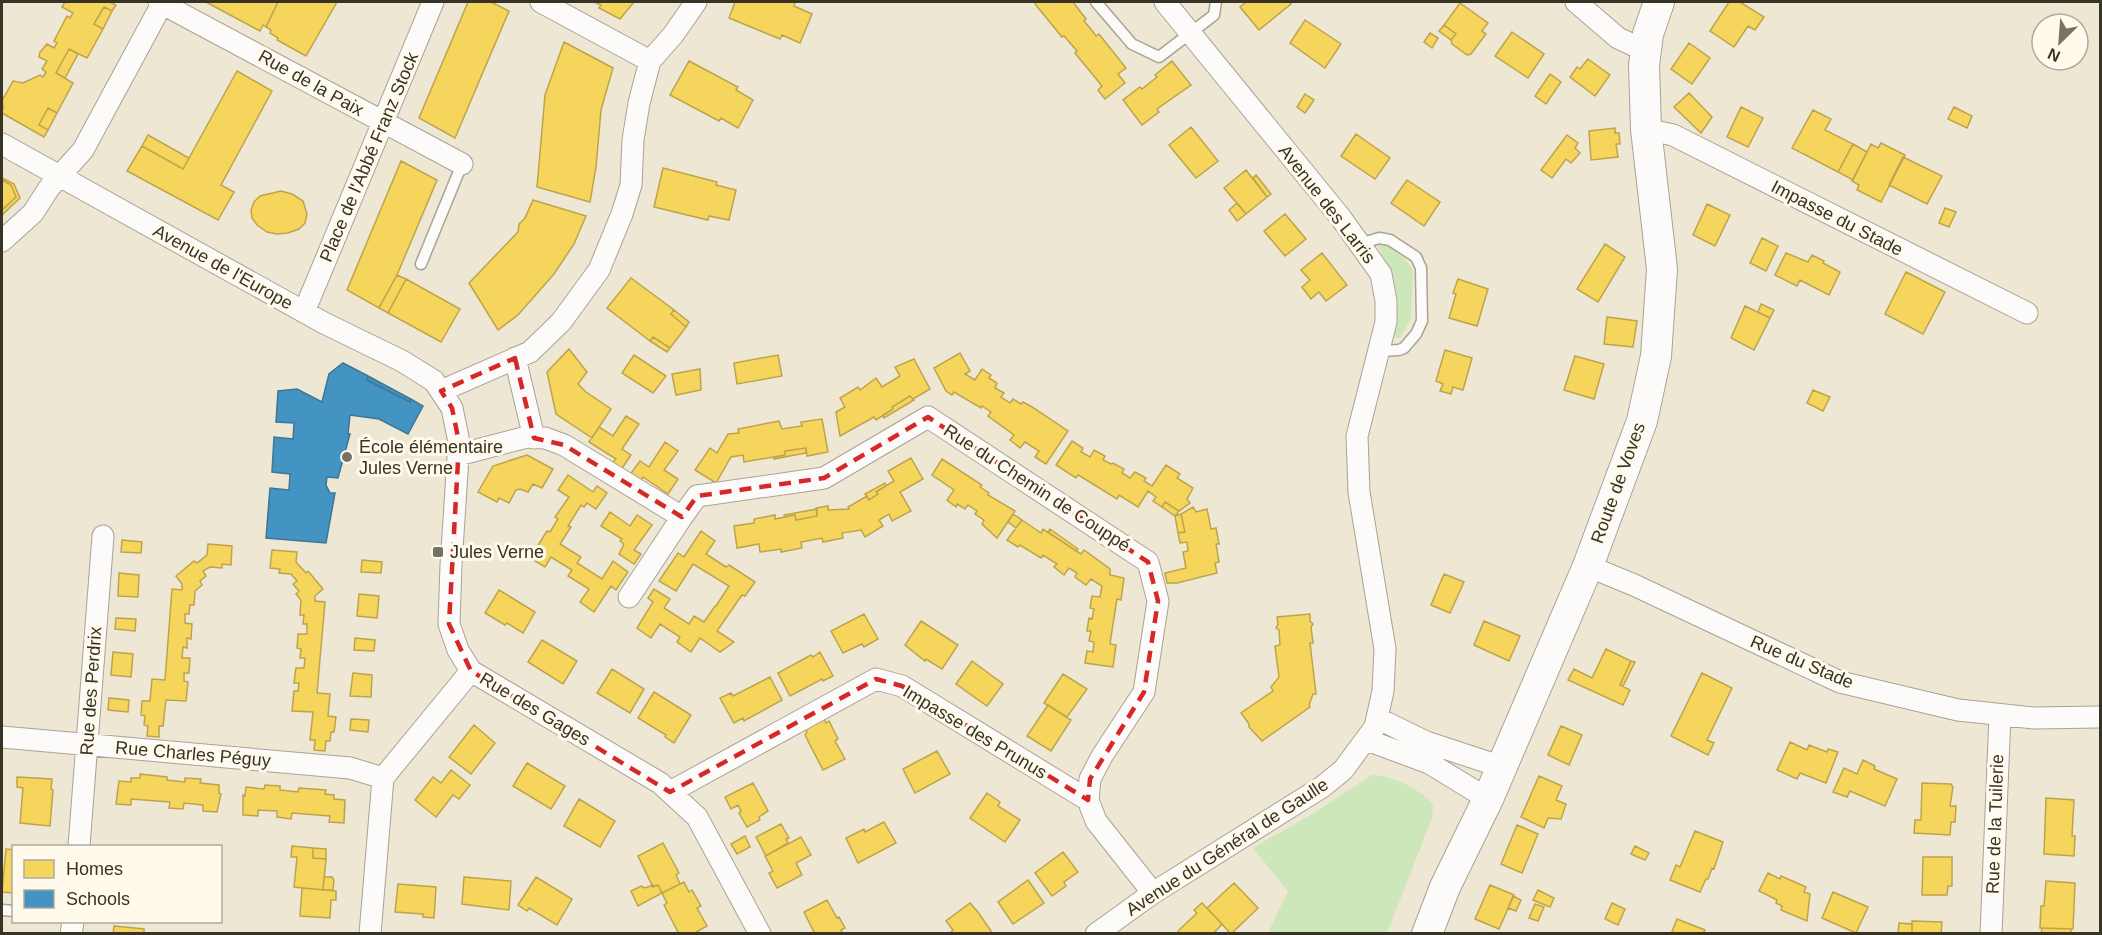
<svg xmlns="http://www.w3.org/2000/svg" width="2102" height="935" font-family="Helvetica,sans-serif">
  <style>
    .green { fill: #cde6ba }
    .homes { fill: #f6d55c; stroke: #bda44c; stroke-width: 1.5 }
    .schools { fill: #4393c3; stroke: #3f7694; stroke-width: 1.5 }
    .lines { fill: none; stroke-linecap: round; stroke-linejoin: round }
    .lane-casing { stroke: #a8a395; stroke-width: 13 }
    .street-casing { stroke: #a8a395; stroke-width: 23 }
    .secondary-casing { stroke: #a8a395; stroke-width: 32 }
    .lane { stroke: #fcfbf9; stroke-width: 10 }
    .street { stroke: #fcfbf9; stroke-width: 21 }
    .secondary { stroke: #fcfbf9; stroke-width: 30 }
    .marked { fill: none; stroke: #d62828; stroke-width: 4.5; stroke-dasharray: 12 8; stroke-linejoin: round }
    .poi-dot { fill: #777262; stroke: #fffaec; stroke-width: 2 }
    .labels { text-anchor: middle; stroke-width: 6; stroke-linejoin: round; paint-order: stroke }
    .street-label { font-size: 18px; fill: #373325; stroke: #fffaec }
    .poi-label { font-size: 18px; fill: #373325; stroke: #fffaec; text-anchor: start }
  </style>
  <rect width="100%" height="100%" fill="#eee7d4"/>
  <path class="green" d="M1378,244h8l18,14 9,12 -2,49 -11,19h-5l-1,-3 4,-32 -6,-32 -14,-24z
    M1372,775c22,1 46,13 61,29l-1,14 -45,115h-119l20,-42 -35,-43 61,-35z"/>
  <path class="homes" d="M65,2h45l6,3 -4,6 -8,-4 -10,17 9,5 -16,29 -18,-9 -13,24 17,10 -16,30 -9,-5 -9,17 9,5 -4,7 -42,-24 1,-6 -1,-6 11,-20 10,2 17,-8 3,2 3,-5 -4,-3 5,-8 -8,-4 1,-5 7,-8 7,4 3,-5 -3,-2 13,-25 3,2 3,-5 -11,-6z
    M206,2h72l-12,25 -3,-2 -3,6z
    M278,2h59l-31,54 -29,-16 1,-2 -8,-5 1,-3 -5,-3z
    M468,2h23l18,9 -54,127 -36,-20z
    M594,2h40l-14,17 -21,-11 2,-3z
    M735,2h57l3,1 -1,3 18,8 -12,29 -18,-8 -2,4 -51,-21z
    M1037,2h36l13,17 -2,2 6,7 6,8 3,-2 27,34 -8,6 7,9 -20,16 -7,-9 4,-4 -27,-33 2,-2 -13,-15 -2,1 -27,-33z
    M1246,2h43l2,2 -32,26 -19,-23z
    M1729,2h11l24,15 -9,13 -7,-4 -14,21 -24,-16z
    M1460,3l28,20 -6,8 4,3 -15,20 -4,1 -15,-11 -1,-4 5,-6 -12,-9z
    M104,7l8,4 -9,18 -9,-5z
    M1305,20l36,24 -16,24 -35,-25z
    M1444,25l12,9 -5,6 -12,-9z
    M1512,32l32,22 -16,24 -33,-22z
    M1430,33l8,5 -6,10 -8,-6z
    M564,42l49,26 -12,42 -5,57 -6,35 -53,-15 8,-92z
    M1689,43l21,15 -18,26 -21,-15z
    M69,49l9,5 -13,24 -9,-5z
    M1588,59l22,16 -15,21 -25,-19 7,-10 3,2z
    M689,61l49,26 -2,3 17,10 -15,28 -17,-10 -2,3 -49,-26z
    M1172,61l19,24 -34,24 2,3 -17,13 -19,-25 17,-13 2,2 15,-12 -2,-2z
    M237,71l35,20 -51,94 13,7 -16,28 -91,-49 15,-25 41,23z
    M1550,74l11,8 -15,22 -11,-8z
    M1689,93l23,24 -11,16 -27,-26z
    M1305,94l9,6 -9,13 -8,-6z
    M1741,107l22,11 -15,29 -21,-10z
    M1954,107l18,9 -5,12 -19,-9z
    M48,108l9,5 -9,17 -9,-5z
    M1813,110l18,9 -6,11 28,14 -15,28 -46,-24z
    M1191,127l27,34 -22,17 -27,-33z
    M1615,128v5h4l1,11h-4l2,13 -27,3 -2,-29z
    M1356,134l34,24 -15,21 -34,-23z
    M148,135l41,23 -6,11 -41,-23z
    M1567,135l11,8 -3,5 5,5 -9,10 -5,-4 -14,19 -11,-8z
    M1881,143l24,12 -24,47 -24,-12 2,-5 -7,-4 19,-37 7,4z
    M1853,144l14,8 -14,28 -15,-8z
    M1903,157l39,19 -15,28 -38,-19z
    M401,161l36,19 -40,95 -18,33 -32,-18z
    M663,168l54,14 -1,3 20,5 -7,30 -20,-4 -1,4 -54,-13z
    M1246,170l21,27 -21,17 -22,-26z
    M1256,175l15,19 -4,3 -14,-19z
    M2,178l12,6 6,14 -18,17v-5l14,-13 -5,-12 -9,-5z
    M2,180l9,5 5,12 -14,13z
    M1407,180l33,22 -16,24 -33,-23z
    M281,191l11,3 11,7 4,13 -2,9 -6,6 -11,4 -11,1 -10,-2 -10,-7 -5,-7 -1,-8 3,-8 6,-6z
    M533,200l53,16 -12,28 -20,30 -36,41 -20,15 -29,-47 49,-51 1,-8 6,-6z
    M1237,203l9,11 -9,7 -8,-11z
    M1707,204l23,11 -15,31 -22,-11z
    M1945,208l11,4 -7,15 -10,-4z
    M1285,214l21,25 -21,17 -21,-25z
    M1762,238l16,8 -12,25 -16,-8z
    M1605,244l20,13 -27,45 -21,-13z
    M1322,253l25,32 -21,16 -7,-9 -8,7 -9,-12 8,-7 -9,-10z
    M1786,253l22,9 4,-7 12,6 -1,2 17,9 -11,23 -29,-15 -3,6 -22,-11z
    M1906,272l39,20 -22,42 -38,-20z
    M397,275l9,4 -18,34 -9,-5z
    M631,278l43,32 -3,4 15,13 -16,21 -17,-11 -3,4 -43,-33z
    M406,279l54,30 -19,33 -53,-29z
    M1458,279l30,10 -11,37 -28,-8 7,-24 -3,-1z
    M1761,304l13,6 -4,8 -12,-6z
    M1745,306l25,12 -16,32 -23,-12z
    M674,310l15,12 -3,5 -15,-13z
    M1607,317l30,4 -4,26 -29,-3z
    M653,337l17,11 -3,4 -17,-11z
    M569,349l18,23 -9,12 8,8 25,17 -19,29 -36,-24 -9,-42z
    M1445,350l27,8 -9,32 -10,-3 -2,7 -11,-3 3,-7 -7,-3z
    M960,353l10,18 -5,3 10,6 7,-11 9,6 -2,3 8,5 -2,5 9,5 -3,4 9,6 3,-4 8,5 2,-2 9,5 36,24 -22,33 -11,-7 4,-6 -14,-9 -5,6 -10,-8 4,-5 -26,-19 3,-4 -9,-6 -1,2 -27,-16 -2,3 -6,-4 -12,-23z
    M634,355l32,21 -13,17 -31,-20z
    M778,355l4,21 -45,8 -3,-21z
    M1575,356l29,8 -10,35 -30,-9z
    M914,359l16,30 -17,10 -3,-3 -18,11 1,2 -17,11 -2,-3 -34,19 -4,-24 9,-5 -5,-9 18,-11 2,3 16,-12 6,9 18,-11 -5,-9z
    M700,369l1,21 -25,5 -4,-21z
    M1813,390l17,7 -7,14 -16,-8z
    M910,396l4,4 -30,18 -1,-3 10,-6 -1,-2z
    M626,416l13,8 -17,25 9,6 -10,15 -10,-6 5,-5 -27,-17 10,-15 14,9z
    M822,419l6,33 -21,4 -1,-8 -21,3v4l-41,7 -1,-7 -12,2 -15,26 -21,-13 15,-22 7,5 11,-19 11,-1 -1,-4 41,-8 3,8 20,-3 -1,-4z
    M1072,441l11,7 -2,4 9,5 4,-7 11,6 -2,4 8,4 2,-1 11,6 -2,4 8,5 5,-6 11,6 -2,3 8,5 14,-21 14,9 -3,4 16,10 -6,11 3,4 -11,8 -14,-9 -3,5 -9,-6 3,-4 -8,-6 -10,16 -19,-12 -2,4 -37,-23 -2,-1 -2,3 -20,-13z
    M665,442l13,9 -14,19 14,9 -10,15 -25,-17 -4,6 -10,-7 11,-15 9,6z
    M806,448v5l-32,6v-2l11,-2v-4z
    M527,455l26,14 -11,19 -9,-4 -5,8 -8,-3 -4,1 -7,13 -10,-5 -2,4 -19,-10 15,-26z
    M911,458l12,21 -23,13 11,19 -19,10 -3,-7 -10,6 4,6 -18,11 -4,-7 -19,3 1,5 -20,4 -1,-4 -21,4 1,6 -21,4v-3l-21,3 -1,-8 -22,4 -3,-22 20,-3v-4l21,-4v4l20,-4 1,5 21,-4 -1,-8 12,-2v4l21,-1 -1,-2 19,-11 2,4 9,-6 -2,-2 18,-11 -6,-10z
    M942,459l40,26 -2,2 9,6 -1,2 27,16 -18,27 -15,-14 2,-4 -9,-6 2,-3 -9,-6 -3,4 -8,-5 -1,3 -9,-7 7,-10 -22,-15z
    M568,475l25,17 4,-6 10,7 -11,16 -9,-6 -3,4 -3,-2 -13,21 3,1 -11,17 21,13 -4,6 25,16 11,-18 15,11 -12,18 -5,-4 -17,26 -14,-10 9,-13 -21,-13 4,-6 -21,-13 -6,10 -15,-9 17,-27 3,1 8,-13 -3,-2 14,-20 -11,-7z
    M885,483l1,3 -10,6 2,2 -9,6 -4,-6z
    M1165,502l14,9 -4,5 -13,-9z
    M1193,507l3,5 11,-3 4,20 5,-1 3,16h-3l3,18 -4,1 2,10 -40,10h-10l-2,-10 21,-5 -3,-16 5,-1 -1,-9 -7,1 -2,-10 7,-1 -4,-18z
    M817,509v7l-21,4 -1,-5 -10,2 -1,-2z
    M610,512l20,14 7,-11 15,10 -18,25 7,4 -7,10 -15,-10 5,-10 -4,-3 2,-2 -21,-13z
    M1013,514l9,6 -6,8 -8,-6z
    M1181,514l4,18 -7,1 -3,-17z
    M1022,520l19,13 2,-4 38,25 3,-4 26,19v6l14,3 -3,22 -4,-1 -6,38 -1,7 6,1 -3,22 -28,-4 2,-12 6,1 1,-10 -5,-1 2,-10h-4l2,-13 3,1 2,-10 -4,-1 2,-12 8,1 2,-11 -11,-7 -5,6 -11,-8 2,-4 -8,-5 -5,7 -10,-8 3,-3 -14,-9 -2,3 -21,-13 -2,2 -11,-7z
    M1050,529l28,20 -2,2 -28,-19z
    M701,531l14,10 -9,13 20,13 3,-2 26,17 -10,14 -3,-1 -25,36 17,11 -14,10 -20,-14 -9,14 -14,-10 3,-5 -20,-13 -9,14 -14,-10 16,-26 -5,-4 6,-9 16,10 -6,9 25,16 5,-8 10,6 11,-16h1l13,-20 -36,-22 -17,27 -17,-10 19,-28 6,4z
    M122,540l20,2 -1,11 -20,-1z
    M208,544l24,2 -1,19 -9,-1v4l-12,-1 -7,4 3,5 -6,5 2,4 -7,6 -1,14h-4l-1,9h-4v9l7,1 -1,15 -4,-1v10l-4,-1 -1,11h8l-1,15h-5v8l4,1 -2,19 -20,-1 -3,26h-4v11l-12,-1 1,-10 -4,-1 1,-9 -4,-1 1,-14h8l2,-22 13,1 7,-91 10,1v-6l-6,-8 18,-15 3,2 10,-8z
    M272,550l25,2 -1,10 10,11 2,-2 15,18 -8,7v5l10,1 -8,91 13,1 -2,22 8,1 -2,15h-3l-1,9h-4l-1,10 -11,-1 1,-10h-5l3,-28 -21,-1 2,-20h4l1,-8h-5l2,-15h8l1,-10h-5l1,-9 -4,-1 1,-14h9v-10h-4l1,-9h-4l1,-15 -5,-6 3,-3 -6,-7 4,-3 -6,-7 -12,-1 1,-4 -10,-1z
    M362,560l20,2 -1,11 -20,-1z
    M119,573l20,2 -1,22 -20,-1z
    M1444,574l20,8 -14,31 -19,-8z
    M499,590l36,22 -12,21 -16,-10 -2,2 -20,-12z
    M359,594l20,2 -2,22 -20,-2z
    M864,614l14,25 -14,8 -2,-3 -19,9 -12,-22z
    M1310,614v7l3,3 -2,3 2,16h-3l6,51h-3l-4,11 1,2 -48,34 -13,-14v-3l-8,-11 32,-22 -2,-4 8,-10 -4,-31 5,-1 -1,-15 -3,-2 2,-4 -1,-7z
    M116,618l20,1 -1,12 -20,-2z
    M921,621l37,24 -16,24 -16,-10 -1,2 -20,-16z
    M1484,621l36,15 -11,25 -35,-16z
    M355,638l20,2 -1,11 -20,-1z
    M542,640l35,21 -14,23 -35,-22z
    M1606,649l25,12 -11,24 10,5 -7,15 -55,-25 6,-11 18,9z
    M113,652l20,2 -2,23 -20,-2z
    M820,652l13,24 -10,5 -1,-2 -32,17 -12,-23 33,-18 2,2z
    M972,661l31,23 -16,22 -31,-22z
    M1631,661l4,1 -12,24 -3,-1z
    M612,669l32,20 -14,24 -33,-20z
    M353,673l19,2 -1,22 -21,-1z
    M1702,673l30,15 -25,52 7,3 -6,12 -37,-19z
    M1063,674l24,15 -20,28 -23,-14z
    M770,677l12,23 -38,21 -1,-3 -9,5 -14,-25 11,-5 2,3z
    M654,692l37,23 -17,28 -9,-6 1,-2 -28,-17z
    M109,698l20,2 -1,12 -20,-2z
    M1048,705l23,15 -20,31 -24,-15z
    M821,714l5,9 3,-2 9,18 -3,2 10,18 -22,11 -18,-35 2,-3 -5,-8z
    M351,719l18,1 -1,12 -18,-2z
    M474,725l21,18 -24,31 -22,-17z
    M1561,726l21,9 -13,30 -21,-10z
    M1790,742l17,8 2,-5 18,7 1,-3 10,3 -12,31 -26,-10 -3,6 -20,-9z
    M937,751l13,23 -35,19 -12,-24z
    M1863,760l12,6 -1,3 23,10 -12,27 -35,-15 -3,6 -14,-5 11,-24 13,6z
    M527,763l38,23 -14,23 -38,-23z
    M451,770l19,15 -11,14 -6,-4 -17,22 -21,-17 18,-23 8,6z
    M140,774l27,3v3l18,2v-4l16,1 -1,4 19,2v8l2,1 -4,18 -14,-1v-6l-19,-2 -1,6 -14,-1 1,-6 -39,-3v6l-15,-1 3,-23 12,1v-4h9z
    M1539,776l23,10 -6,14 10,4 -5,15 -13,-1 -4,10 -23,-11z
    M17,777l35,2 -1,10 2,1 -3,36 -30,-3 3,-35 -6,-1z
    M753,783l15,28 -9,6 1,3 -13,7 -8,-14 2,-2 -3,-6 -7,4 -6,-12z
    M1922,783l29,1 2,3 -3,19h6l-1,16h-4l-1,13 -36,-2 1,-13h6z
    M265,785l15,1v4l18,2 1,-4 27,2 -1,4 9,1v4l11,1 -1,23 -15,-1 1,-6 -38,-3 -1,6 -14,-2v-6l-19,-1v6l-15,-1v-20l2,1 1,-9 18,2z
    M987,793l13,9 -2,4 22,14 -15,22 -35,-24z
    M2046,798l28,2 -2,36h3l-1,20 -30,-2z
    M579,799l36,22 -15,26 -36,-21z
    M884,822l12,21 -38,20 -12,-25 18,-9 1,3z
    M781,824l8,14 -3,1 2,4 -22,13 -10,-19z
    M1517,825l21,9 -16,39 -21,-9z
    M1695,831l28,11 -9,27 -2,-1 -4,11h-2l-6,13 -30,-12 6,-15 4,2z
    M745,836l5,11 -13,7 -6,-10z
    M801,837l10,18 -15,8 6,12 -25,13 -8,-15 4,-2 -8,-15z
    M663,843l16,30 -3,2 4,9 -18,9 -4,-8 -5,2 -15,-31z
    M292,846l21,2v10l13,1 -3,31 -29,-3 3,-30h-6z
    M1635,846l14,7 -4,7 -14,-6z
    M313,848l13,1v10l-13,-1z
    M6,849l8,1v43l-12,-1z
    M1063,852l15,20 -14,10 2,4 -14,10 -17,-23z
    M1923,857h29v29h-4l-1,9h-25z
    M1768,873l12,6 1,-3 25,11 -2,5 6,2 -3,27 -26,-11 1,-4 -6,-3 1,-3 -18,-9z
    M324,877h8l2,3 -1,10h-10z
    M464,877l47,4 -2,29 -47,-6z
    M536,877l36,22 -15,26 -28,-17 -2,3 -9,-6z
    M1028,880l16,23 -31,21 -15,-22z
    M2046,881l29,2 -2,46 -33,-1 1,-22h3z
    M684,882l5,10 3,-2 9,16 -4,2 10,18 -14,8h-14l-15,-29 3,-2 -5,-10z
    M1234,883l24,25 -27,26 -24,-26z
    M398,884l38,3 -2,31 -11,-1v-3l-28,-2z
    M653,885v2l5,-2 4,8 -24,13 -7,-15 10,-5 4,2z
    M1490,885l24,10 -15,34 -24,-10z
    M302,888l34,3v9h-5l-1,18 -30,-2z
    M1538,890l16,8 -4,9 -17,-7z
    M1833,892l35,15 -12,26 -34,-15z
    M1513,896l8,4 -5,11 -8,-3z
    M827,900l10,18 2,-1 6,11 -4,2 2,4h-28l-11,-22z
    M970,903l8,9 15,22h-44l4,-4 -7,-9z
    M1202,903l20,21 -9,10h-33l-2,-3 19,-18 -3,-3z
    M1612,903l13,6 -7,16 -13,-6z
    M1535,904l9,3 -6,14 -9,-3z
    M1677,919l28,11 -2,4h-32z
    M1912,921l30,1 -1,12h-29z
    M1899,923l13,1v10l-14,-1z
    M114,926l30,3v5h-31z
    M2042,928l29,1v5h-30z"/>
  <path class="schools" d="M343,363l25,13 -1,4 43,22 1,-3 12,7 -15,28 -29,-15 -29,-4 -2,19h2l-12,44 -11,-1 -1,8 4,8h5l-9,50 -60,-5 4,-50 19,2 1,-16 -18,-2 2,-35 19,2 1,-16 -18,-1 2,-31 19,-2 25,13 7,-28z
    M368,376l43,23 -1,3 -43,-22z"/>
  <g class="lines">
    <defs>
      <path id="lane" d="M1096,2l36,42 27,13 55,-42 2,-13
        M1360,244l19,-6 11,2 26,17 5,11 1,53 -6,13 -12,14 -5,2 -21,1
        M421,264l41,-100
        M2,910l12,1"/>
      <path id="street" d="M159,2l303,162
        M541,2l109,59
        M1576,2l42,36 28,13
        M1646,129l27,6 354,178
        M2,144l322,179 78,38 32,20 18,27 7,34 -8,123 -2,59 9,26 13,21 189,112 37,34 63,117
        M2,241l31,-28 16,-25 34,-38 80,-148
        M304,312l129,-310
        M515,358l19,80
        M441,391l89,-39 31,-30 38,-52 23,-56 9,-29 2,-45 6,-37 11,-42 23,-26 23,-33
        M458,455l69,-18 18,1 19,7 118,72 15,-21 127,-18 104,-61 220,145 10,39 -14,91 -42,64 -12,23 -2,21 8,21 57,72
        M1588,566l46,19 206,97 118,28 76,8 66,-1
        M629,597l53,-80
        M1377,718l49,24 76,25
        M2,737l348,31 33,10
        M1367,740l62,23 59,36
        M670,792l206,-113 26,7 186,114
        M79,846l24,-310
        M71,934l2,-12
        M370,934l13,-156 88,-107
        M1096,934l57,-41 169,-106 21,-17 32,-43 8,-36 2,-42 -26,-157 -2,-56 29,-114v-21l-5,-27 -40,-56 -176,-216
        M1991,934l9,-219"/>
      <path id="secondary" d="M1427,934l18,-47 43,-88 100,-233 54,-145 14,-65 6,-87 -16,-140 -2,-64 4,-31 11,-32"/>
    </defs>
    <use href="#lane" class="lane-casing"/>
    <use href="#street" class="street-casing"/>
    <use href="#secondary" class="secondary-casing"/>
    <use href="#lane" class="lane"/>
    <use href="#street" class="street"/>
    <use href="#secondary" class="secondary"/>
  </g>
  <path class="marked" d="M515,358l19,80 30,7 118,72 15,-21 127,-18 104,-61 220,145 10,39 -14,91 -54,87 -2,21 -186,-114 -26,-7 -206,113 -199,-121 -22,-47 10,-182 -7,-34 -11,-17z"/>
  <g class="poi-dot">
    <circle cx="347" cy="457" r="6"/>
    <rect x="432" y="546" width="12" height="12" rx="3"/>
  </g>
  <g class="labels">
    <g class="street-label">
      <text transform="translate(311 83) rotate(29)" y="6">Rue de la Paix</text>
      <text transform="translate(369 157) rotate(-67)" y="6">Place de l'Abbé Franz Stock</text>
      <text transform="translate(1327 204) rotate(52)" y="6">Avenue des Larris</text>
      <text transform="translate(1837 218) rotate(27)" y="6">Impasse du Stade</text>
      <text transform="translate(223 267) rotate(29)" y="6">Avenue de l'Europe</text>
      <text transform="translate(1618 483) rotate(-70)" y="6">Route de Voves</text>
      <text transform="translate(1037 488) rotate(33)" y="6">Rue du Chemin de Couppé</text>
      <text transform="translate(1802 662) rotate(23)" y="6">Rue du Stade</text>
      <text transform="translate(91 691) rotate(-86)" y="6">Rue des Perdrix</text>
      <text transform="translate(535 709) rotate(31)" y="6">Rue des Gages</text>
      <text transform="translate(975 732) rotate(31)" y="6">Impasse des Prunus</text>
      <text transform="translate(193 754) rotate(5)" y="6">Rue Charles Péguy</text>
      <text transform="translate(1995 824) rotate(-88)" y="6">Rue de la Tuilerie</text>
      <text transform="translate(1227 847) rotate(-33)" y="6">Avenue du Général de Gaulle</text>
    </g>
    <g class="poi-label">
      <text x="359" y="453">École élémentaire<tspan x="359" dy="21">Jules Verne</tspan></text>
      <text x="450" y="558">Jules Verne</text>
    </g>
  </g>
  <rect width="2102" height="935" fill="none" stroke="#373325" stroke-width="6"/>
  <rect x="12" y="845" width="210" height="78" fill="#fffaec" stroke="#afaa9c" stroke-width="1.5"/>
  <rect x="24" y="860" width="30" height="18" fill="#f6d55c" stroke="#afaa9c" stroke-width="1.5"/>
  <text x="66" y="875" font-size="18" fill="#373325">Homes</text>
  <rect x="24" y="890" width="30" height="18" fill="#4393c3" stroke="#afaa9c" stroke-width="1.5"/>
  <text x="66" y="905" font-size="18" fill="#373325">Schools</text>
  <g transform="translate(2060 42) rotate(205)"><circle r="28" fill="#fffaec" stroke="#afaa9c" stroke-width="1.5"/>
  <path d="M0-4.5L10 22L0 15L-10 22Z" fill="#777262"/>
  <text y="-9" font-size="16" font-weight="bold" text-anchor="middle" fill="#373325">N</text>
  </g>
</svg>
